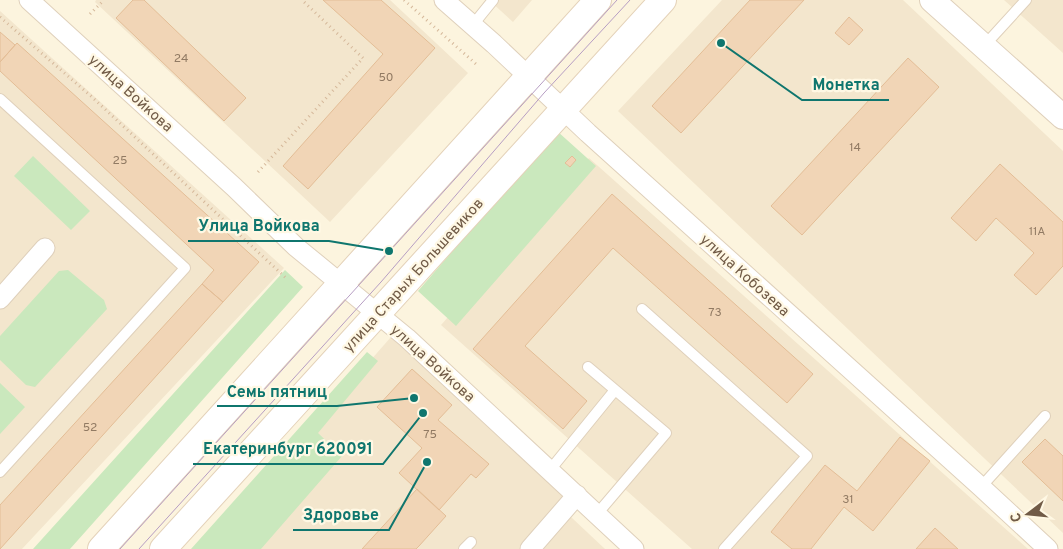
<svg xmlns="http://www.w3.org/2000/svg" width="1063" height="549" font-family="Overpass,sans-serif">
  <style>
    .residential { fill: #f3e6cd }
    .green { fill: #cae8bd }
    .building { fill: #f1d5b6; stroke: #e3bd96 }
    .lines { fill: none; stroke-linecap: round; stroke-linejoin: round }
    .service-casing { stroke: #dfd0bb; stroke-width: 12 }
    .minor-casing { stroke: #dfd0bb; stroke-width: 21 }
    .tertiary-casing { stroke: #dfd0bb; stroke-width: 26 }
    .secondary-casing { stroke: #e4d2b9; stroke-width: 28 }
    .path { stroke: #d5b89a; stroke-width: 3; stroke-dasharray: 1 4; stroke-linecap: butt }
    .service { stroke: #fff; stroke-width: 10 }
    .minor { stroke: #fff; stroke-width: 19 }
    .tertiary { stroke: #fff; stroke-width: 24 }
    .secondary { stroke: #fff; stroke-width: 26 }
    .tram { stroke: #b79ec3; stroke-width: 1 }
    .labels { text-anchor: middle; stroke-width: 4.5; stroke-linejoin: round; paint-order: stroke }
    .number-label { font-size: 12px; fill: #917a63 }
    .street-label { font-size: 15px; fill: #715b47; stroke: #fff8e4 }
    .leader { fill: none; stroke: #0f766e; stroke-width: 2 }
    .callout-dot { fill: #0f766e; stroke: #fff8e4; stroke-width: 2 }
    .callout-label { font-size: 16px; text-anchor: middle; font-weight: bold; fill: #0f766e; stroke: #fff8e4; stroke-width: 4.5; stroke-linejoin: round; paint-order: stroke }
  </style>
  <rect width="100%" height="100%" fill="#fcf4de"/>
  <path class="residential" d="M96,0h294l78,73 -138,149 -235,-220z
    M489,0h43l-19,22z
    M722,0h181l160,151v382l-445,-422z
    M1004,0h59v53z
    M0,11l284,257 -262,281h-22z
    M589,158l439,391h-336l-251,-224z
    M398,329l171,169 -45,51h-319z
    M571,517l34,32h-64z"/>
  <path class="green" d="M557,131l39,35 -140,160 -38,-35z
    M33,156l57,55 -19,19 -57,-54z
    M68,270l36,30 3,9 -72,78 -9,-2 -26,-25v-24l59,-65z
    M285,270l18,17 -233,262h-37z
    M367,352l11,9 -60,72 24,23 -81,93h-70z
    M0,383l25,24 -25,27z"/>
  <path class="building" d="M133,0h11l102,98 -22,23 -108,-103z
    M323,0h58l54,48 -127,141 -25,-23 100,-112z
    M750,0h54l-123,133 -29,-27z
    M849,17l14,13 -14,15 -14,-12z
    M0,32l15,13 -15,17z
    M17,43l242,219 -36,40 -21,-18 12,-14 -214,-199v-9z
    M908,58l31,29 -137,148 -31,-29z
    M572,156l4,4 -6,7 -5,-4z
    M1000,164l63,58v44l-27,29 -22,-20 20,-22 -38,-35 -20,23 -25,-23z
    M612,194l201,180 -26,29 -174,-155 -88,98 62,55 -24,28 -90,-80z
    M202,284l21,18 -223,247v-44z
    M412,369l40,36 -14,15 51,44 -13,14 -5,-4 -32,36 -40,-37 23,-25 -45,-41z
    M900,437l30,24 -57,70 -29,-24 -33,42h-19l-21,-17 54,-67 32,26z
    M1045,439l18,17v45l-41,-39z
    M417,489l29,27 -27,30 -3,3h-54z
    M935,528l23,21h-42z"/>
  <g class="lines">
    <defs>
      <path id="service" d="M472,26l21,-26
        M984,46l42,-46
        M0,99l185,169 -185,204
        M642,309l165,147 -83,93
        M588,367l78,66 -69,81
        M550,470l65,-80
        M981,487l64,-71
        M464,549l7,-7"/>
      <path id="minor" d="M29,0l205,187 62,60 111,91 227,211
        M444,0l50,44 94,89 393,354 67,62
        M0,299l45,-51
        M530,549l47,-54"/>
      <path id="tertiary" d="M932,0l131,117"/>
      <path id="secondary" d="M101,549l497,-549
        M163,549l500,-549"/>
    </defs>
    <use href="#service" class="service-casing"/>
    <use href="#minor" class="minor-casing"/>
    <use href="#tertiary" class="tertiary-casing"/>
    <use href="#secondary" class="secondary-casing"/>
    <path class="path" d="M404,0l72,64
      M90,14l14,-14
      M0,17l92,80 195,182
      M258,172l105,-114 -61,-58"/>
    <use href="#service" class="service"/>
    <use href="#minor" class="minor"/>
    <use href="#tertiary" class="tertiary"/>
    <use href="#secondary" class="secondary"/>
    <path class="tram" d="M120,549l497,-549
      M139,549l242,-267 163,-189 86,-93"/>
  </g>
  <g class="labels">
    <g class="number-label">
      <text x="181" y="62">24</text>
      <text x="386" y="81">50</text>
      <text x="855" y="151">14</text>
      <text x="120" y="164">25</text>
      <text x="1037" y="235">11А</text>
      <text x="715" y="316">73</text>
      <text x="90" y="431">52</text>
      <text x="430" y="438">75</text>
      <text x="848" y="503">31</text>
    </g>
    <g class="street-label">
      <text transform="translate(131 93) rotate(42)" y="5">улица Войкова</text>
      <text transform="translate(413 275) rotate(-48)" y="5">улица Старых Большевиков</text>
      <text transform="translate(745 275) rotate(42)" y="5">улица Кобозева</text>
      <text transform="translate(433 363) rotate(42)" y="5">улица Войкова</text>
    </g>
  </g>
  <path class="leader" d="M721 43L802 100H889M389 251L329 241H188M414 398L337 406H217M423 413L383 464H193M427 462L389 530H293"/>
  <g class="callout-dot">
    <circle cx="721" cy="43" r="5"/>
    <circle cx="389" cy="251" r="5"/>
    <circle cx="414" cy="398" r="5"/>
    <circle cx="423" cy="413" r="5"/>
    <circle cx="427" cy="462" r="5"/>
  </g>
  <g class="callout-label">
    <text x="846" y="90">Монетка</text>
    <text x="259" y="231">Улица Войкова</text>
    <text x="277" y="397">Семь пятниц</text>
    <text x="288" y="454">Екатеринбург 620091</text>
    <text x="341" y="520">Здоровье</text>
  </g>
  <g transform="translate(1028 514) rotate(254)" stroke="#fff8e4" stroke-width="4" paint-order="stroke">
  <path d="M0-4L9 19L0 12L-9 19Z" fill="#715b47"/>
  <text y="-8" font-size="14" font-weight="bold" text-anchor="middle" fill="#715b47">С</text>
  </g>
</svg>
